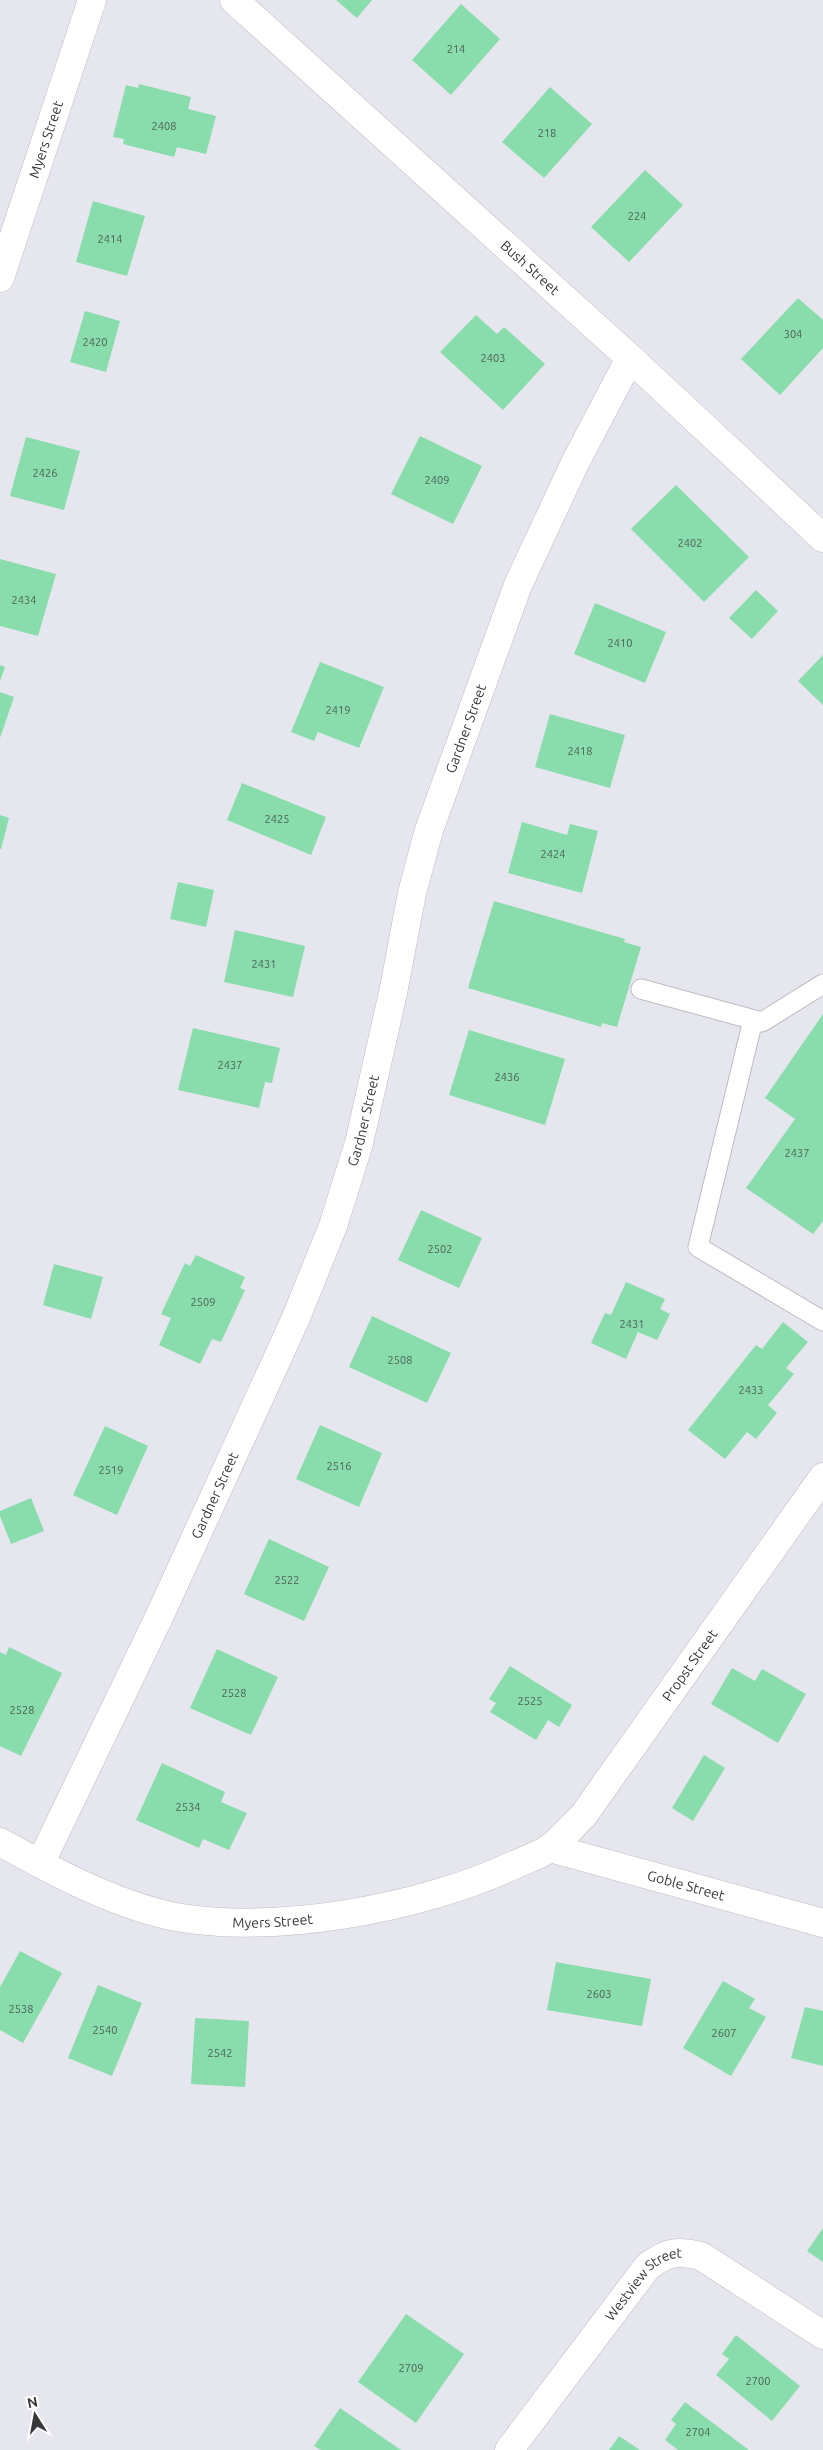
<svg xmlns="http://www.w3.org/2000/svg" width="823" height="2450" font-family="Ubuntu,sans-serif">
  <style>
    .building { fill: #89dcab }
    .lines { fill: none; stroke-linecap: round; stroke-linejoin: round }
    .service-casing { stroke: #bbbcc3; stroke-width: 21 }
    .minor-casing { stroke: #bbbcc3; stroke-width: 29 }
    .service { stroke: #fff; stroke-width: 19 }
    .minor { stroke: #fff; stroke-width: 28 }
    .labels { text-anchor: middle; stroke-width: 4.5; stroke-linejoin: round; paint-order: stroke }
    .number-label { font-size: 11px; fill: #4c6157 }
    .street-label { font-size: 14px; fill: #38383b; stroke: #fff }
  </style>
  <rect width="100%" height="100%" fill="#e6e7ee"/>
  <path class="building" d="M336,0h36l-15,18z
    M461,4l39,35 -49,56 -39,-35z
    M139,84l52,13 -3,12 28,7 -10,38 -29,-7 -3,10 -51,-13 1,-5 -11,-2 13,-52 12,3z
    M550,87l42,37 -48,54 -42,-36z
    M645,170l38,35 -54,57 -38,-35z
    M93,201l52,15 -18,60 -51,-14z
    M798,298l25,22v28l-43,47 -39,-36z
    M85,311l35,10 -14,51 -36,-10z
    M476,315l21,19 7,-7 41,37 -42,46 -63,-58z
    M420,436l62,30 -29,58 -62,-30z
    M26,437l54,14 -16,59 -54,-14z
    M676,485l73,72 -45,45 -73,-73z
    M0,559l56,15 -18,62 -38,-10z
    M756,590l22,21 -26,28 -23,-21z
    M595,603l71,29 -21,51 -71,-29z
    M823,655v50l-25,-24z
    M320,662l64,25 -25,61 -41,-16 -4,9 -23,-9z
    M0,665l5,2 -5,14z
    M0,692l14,5 -14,41z
    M550,714l75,21 -15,53 -75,-21z
    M242,783l84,34 -15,38 -84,-35z
    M0,815l9,3 -8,31h-1z
    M522,822l45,13 3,-11 28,7 -16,62 -74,-20z
    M178,882l36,8 -8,37 -36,-8z
    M494,901l131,38 -1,3 17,5 -24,80 -15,-4 -1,4 -133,-39z
    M235,930l70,16 -12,51 -69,-15z
    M823,1014v207l-10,13 -67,-46 49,-69 -30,-21z
    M193,1028l87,20 -8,35 -7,-1 -6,26 -81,-18z
    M469,1030l96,29 -20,66 -96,-30z
    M421,1210l61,28 -23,50 -61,-28z
    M196,1255l49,22 -5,11 5,2 -24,52 -9,-3 -12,25 -41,-19 12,-27 -10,-4 24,-51 5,3z
    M54,1264l49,13 -12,42 -48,-14z
    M626,1282l39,17 -5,10 10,5 -13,26 -19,-8 -12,27 -35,-16 14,-30 6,2z
    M372,1316l79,37 -24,50 -78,-36z
    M783,1322l25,20 -22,26 8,6 -26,31 9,8 -21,26 -9,-7 -22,27 -37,-29 68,-85 6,4z
    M320,1425l62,28 -23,54 -63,-28z
    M105,1426l43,20 -31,69 -44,-20z
    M31,1498l13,33 -33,13 -11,-28v-5z
    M269,1539l60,28 -25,54 -60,-27z
    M9,1647l53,26 -41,83 -21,-10v-94l6,3z
    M217,1649l61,28 -27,58 -61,-27z
    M510,1666l62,39 -13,22 -11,-7 -12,20 -46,-28 6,-9 -7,-4z
    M732,1668l23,13 7,-12 44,25 -28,49 -67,-39z
    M704,1755l21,13 -32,53 -21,-13z
    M162,1763l63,29 -4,10 26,11 -18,37 -26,-11 -4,9 -63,-28z
    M20,1951l42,22 -39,70 -23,-13v-43z
    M556,1962l95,17 -9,47 -95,-16z
    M723,1981l32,18 -6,9 17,9 -35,59 -48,-28z
    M98,1985l44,18 -30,73 -44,-18z
    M805,2007l18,4v55l-32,-8z
    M195,2018l54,3 -4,66 -54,-3z
    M823,2228v34l-16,-11z
    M406,2314l58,40 -48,69 -58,-41z
    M736,2335l64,51 -28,35 -56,-46 13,-16 -7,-5z
    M685,2402l64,48h-71l-13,-10 11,-16 -5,-4z
    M340,2408l61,42h-80l-7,-4z
    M619,2436l21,14h-31z"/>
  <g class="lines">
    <defs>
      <path id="service" d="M641,989l121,33 61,-38
        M753,1020l-55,227 125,74"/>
      <g id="minor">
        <path id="s1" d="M234,0l396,358 193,180"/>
        <path id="s2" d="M0,278l92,-278"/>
        <path id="s3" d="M0,1842c51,28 102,56 158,71 102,26 264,-4 358,-49 11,-5 24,-9 34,-16 12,-9 22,-22 33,-32l240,-339"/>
        <path id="s4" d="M550,1848l273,75"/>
        <path id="s5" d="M40,1864l120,-249 135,-295 38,-94 26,-83 34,-150 19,-100 17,-63 89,-245 57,-122 55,-105"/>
        <path id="s6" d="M509,2450l139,-184c20,-14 28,-16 53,-10l122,79"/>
      </g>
    </defs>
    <use href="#service" class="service-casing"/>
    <use href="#minor" class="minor-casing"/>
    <use href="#service" class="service"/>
    <use href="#minor" class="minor"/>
  </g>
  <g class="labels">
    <g class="number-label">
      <text x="456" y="53">214</text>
      <text x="164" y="130">2408</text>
      <text x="547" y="137">218</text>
      <text x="637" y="220">224</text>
      <text x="110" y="243">2414</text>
      <text x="793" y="338">304</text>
      <text x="95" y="346">2420</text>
      <text x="493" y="362">2403</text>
      <text x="45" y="477">2426</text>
      <text x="437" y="484">2409</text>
      <text x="690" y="547">2402</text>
      <text x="24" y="604">2434</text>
      <text x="620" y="647">2410</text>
      <text x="338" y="714">2419</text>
      <text x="580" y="755">2418</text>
      <text x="277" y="823">2425</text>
      <text x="553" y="858">2424</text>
      <text x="264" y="968">2431</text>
      <text x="230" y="1069">2437</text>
      <text x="507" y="1081">2436</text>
      <text x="797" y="1157">2437</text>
      <text x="440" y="1253">2502</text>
      <text x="203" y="1306">2509</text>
      <text x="632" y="1328">2431</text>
      <text x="400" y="1364">2508</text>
      <text x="751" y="1394">2433</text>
      <text x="339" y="1470">2516</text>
      <text x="111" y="1474">2519</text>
      <text x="287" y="1584">2522</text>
      <text x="234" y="1697">2528</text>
      <text x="530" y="1705">2525</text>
      <text x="22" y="1714">2528</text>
      <text x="188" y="1811">2534</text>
      <text x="599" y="1998">2603</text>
      <text x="21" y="2013">2538</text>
      <text x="105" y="2034">2540</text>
      <text x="724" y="2037">2607</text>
      <text x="220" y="2057">2542</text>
      <text x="411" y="2372">2709</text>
      <text x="758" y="2385">2700</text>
      <text x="698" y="2436">2704</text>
    </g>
    <g class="street-label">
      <text dy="5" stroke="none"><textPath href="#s2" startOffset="146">Myers Street</textPath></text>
      <text dy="5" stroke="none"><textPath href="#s1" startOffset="399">Bush Street</textPath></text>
      <text dy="5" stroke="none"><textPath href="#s5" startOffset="1218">Gardner Street</textPath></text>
      <text dy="5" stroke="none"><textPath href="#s5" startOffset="812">Gardner Street</textPath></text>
      <text dy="5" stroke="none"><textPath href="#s5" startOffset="408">Gardner Street</textPath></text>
      <text dy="5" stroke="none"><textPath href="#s3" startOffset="809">Propst Street</textPath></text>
      <text dy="5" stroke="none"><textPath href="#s4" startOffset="141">Goble Street</textPath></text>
      <text dy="5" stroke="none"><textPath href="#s3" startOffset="289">Myers Street</textPath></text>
      <text dy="5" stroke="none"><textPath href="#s6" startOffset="216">Westview Street</textPath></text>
    </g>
  </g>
  <g transform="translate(35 2415) rotate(349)" stroke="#ffffff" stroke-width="4" paint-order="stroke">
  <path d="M0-4L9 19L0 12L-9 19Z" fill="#38383b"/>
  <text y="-8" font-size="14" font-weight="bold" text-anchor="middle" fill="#38383b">N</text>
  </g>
</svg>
